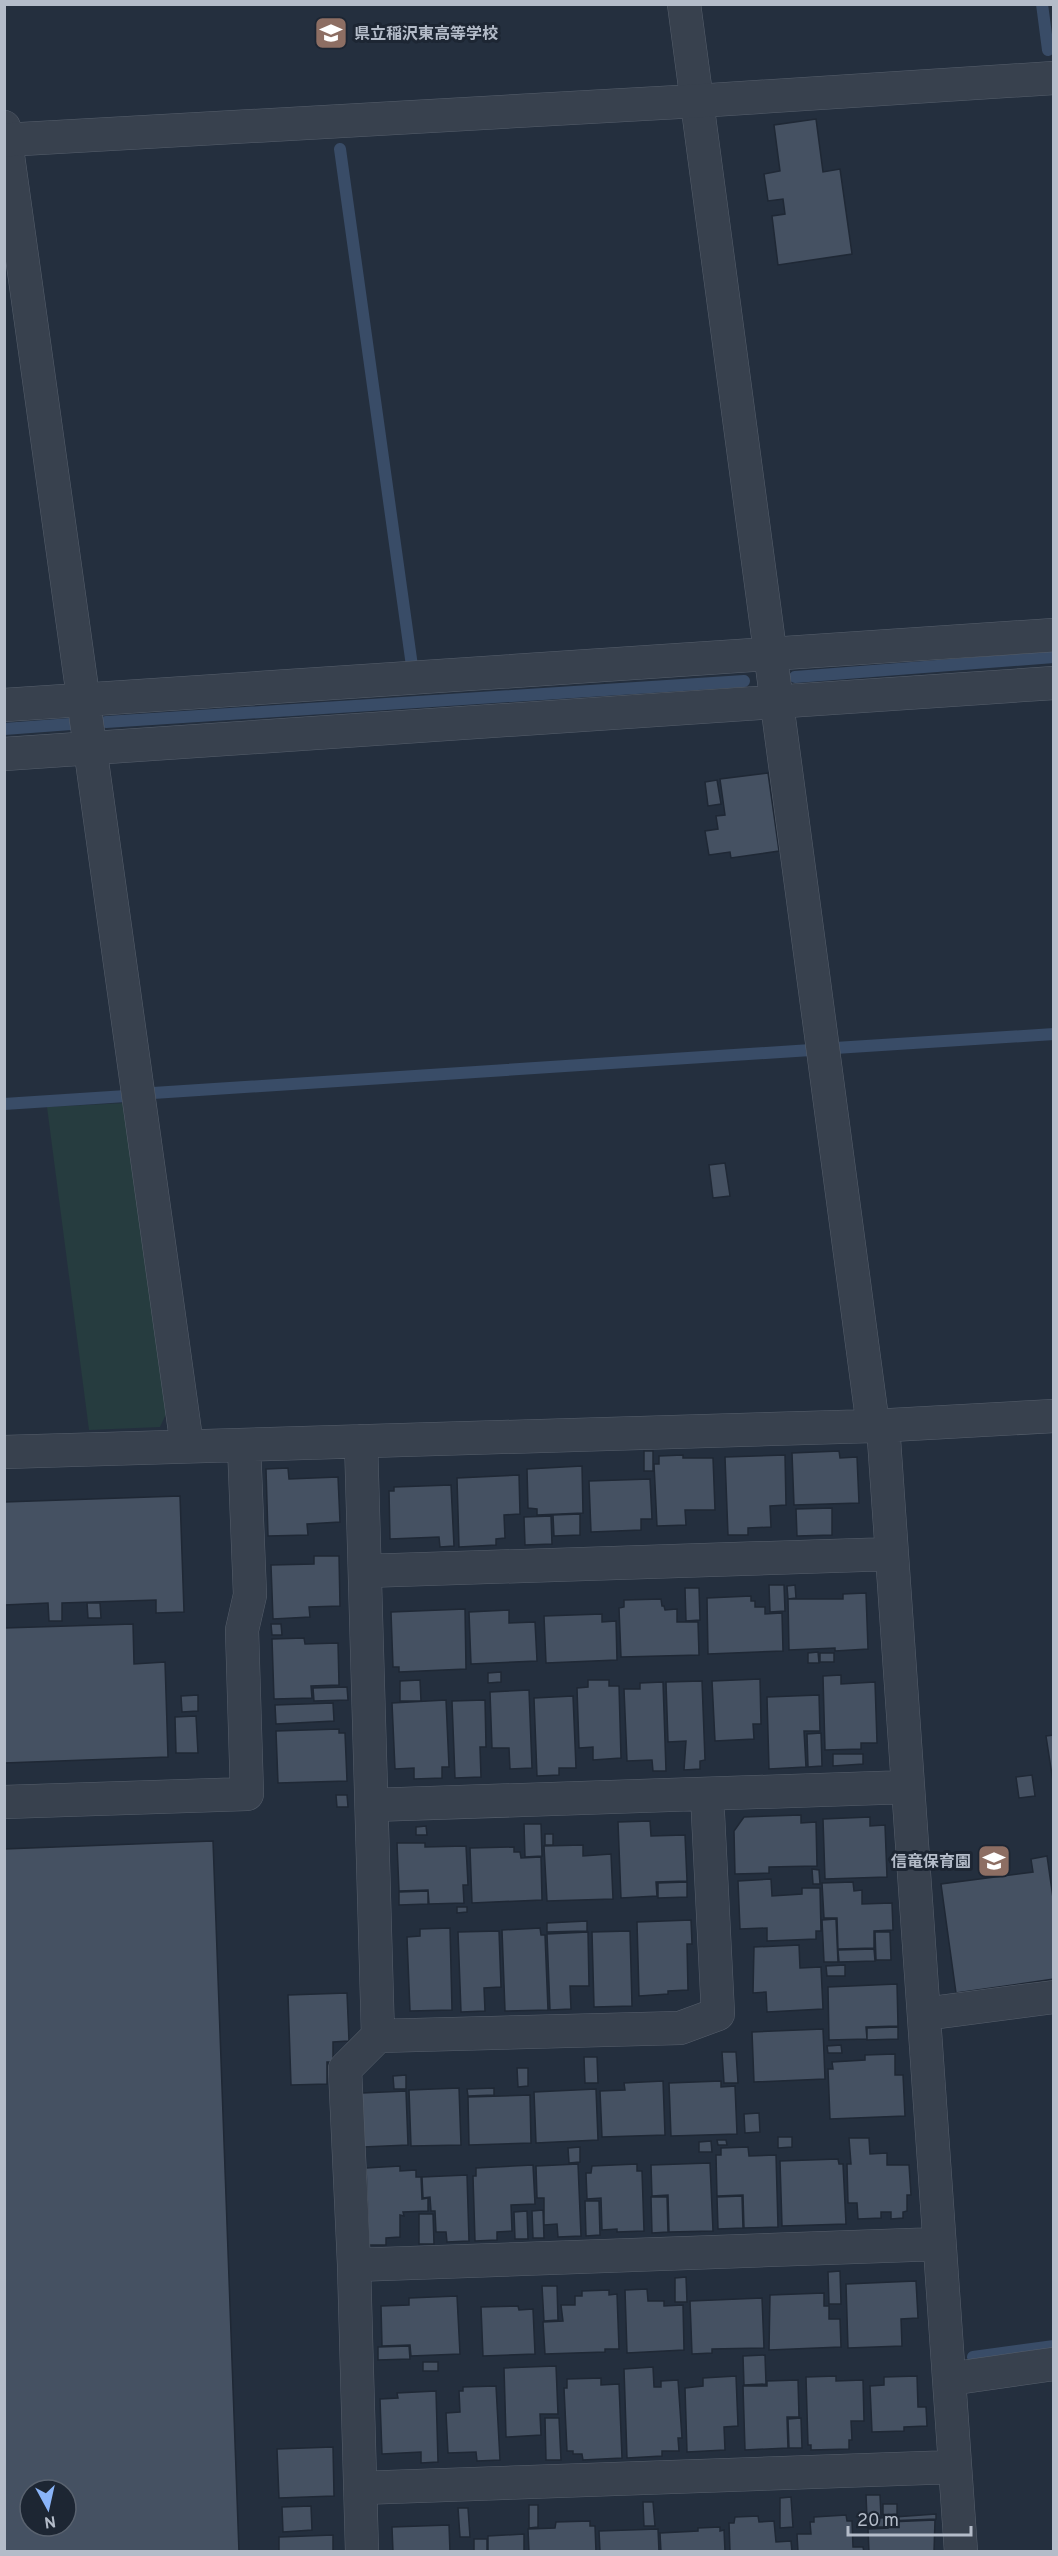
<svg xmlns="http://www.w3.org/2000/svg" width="1058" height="2556" font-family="Overpass,'Noto Sans JP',sans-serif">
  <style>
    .green { fill: #263c3f }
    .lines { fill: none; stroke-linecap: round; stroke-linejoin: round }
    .stream { stroke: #394c67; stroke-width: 12 }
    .building { fill: #455162; stroke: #1f2835; stroke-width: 1.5; fill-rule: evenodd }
    .minor-casing { stroke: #565f6c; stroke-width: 34 }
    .tertiary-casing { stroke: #565f6c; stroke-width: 34 }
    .minor { stroke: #38414e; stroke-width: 33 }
    .tertiary { stroke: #38414e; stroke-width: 33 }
    .labels { text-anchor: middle; stroke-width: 6; stroke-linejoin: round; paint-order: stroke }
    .poi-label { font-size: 16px; font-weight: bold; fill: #b4bcc9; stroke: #1d2633; text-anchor: start }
  </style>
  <rect width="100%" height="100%" fill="#242f3e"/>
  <path class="green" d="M126,1103l41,309 -7,15 -71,3 -42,-323z"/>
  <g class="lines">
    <path class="stream" d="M1042,4l6,46
      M340,149l72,517
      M795,677l259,-20
      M106,722l638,-41
      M4,729l67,-5
      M835,1048l219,-14
      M153,1093l658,-43
      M4,1104l122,-8
      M973,2357l81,-11"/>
  </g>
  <path class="building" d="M816,119l7,53 17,-3 12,85 -74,11 -6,-49 13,-2 -2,-15 -15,2 -4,-27 16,-3 -6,-46z
    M768,773l11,78 -48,7 -1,-6 -21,3 -4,-24 13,-2 -2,-13 9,-1 -5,-36z
    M717,780l4,24 -13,2 -3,-24z
    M725,1163l5,33 -17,2 -4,-33z
    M644,1451h9v20h-9z
    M839,1451l1,7 17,-1 2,46 -65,2 -2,-52z
    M683,1455v3h30l2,52h-30l1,15 -29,1 -3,-62h5v-8z
    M785,1455l1,50 -16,1 1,21 -23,1v7h-20l-3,-78z
    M582,1466l1,47 -46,2v-6l-9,-1 -1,-39z
    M288,1468l1,11 49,-2 2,45 -33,2 1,11 -40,1 -2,-67z
    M519,1475l1,39 -16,1 1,23 -9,1v6l-37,2 -2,-69z
    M650,1479l2,40h-11v11l-50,2 -2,-51z
    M451,1485l3,61 -14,1 -1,-10 -49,2 -1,-48h5v-4z
    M180,1496l4,116 -28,1v-13l-94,3v18h-13l-1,-18 -44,2v-103z
    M832,1508v27l-35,1 -1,-27z
    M580,1514v21l-26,1 -1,-21z
    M551,1516l1,28 -27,1 -1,-28z
    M314,1556h25l1,50 -31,1 1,10 -37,2 -2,-54 43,-1z
    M769,1585h15l1,26 -15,1z
    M795,1585l1,13 -8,1 -1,-13z
    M685,1588h14l1,32 -14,1z
    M866,1593l2,56 -33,2v-3l-46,2 -1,-51h55v-5z
    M751,1596v5h4v6h10v7l17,-1 1,38 -75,3 -1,-56z
    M661,1599l1,7h2l1,4 12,-1v13h21l1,33 -78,2 -2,-49 5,-1v-7z
    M87,1603h13l1,15h-13z
    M465,1609l1,60 -67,3v-5h-6l-2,-55z
    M509,1610v13l26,-1 2,39 -66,3 -2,-52z
    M602,1614v8l14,-1 1,39 -71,3 -2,-47z
    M133,1624l1,40 31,-2 3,95 -164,6v-135z
    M271,1624h10l1,11h-10z
    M304,1638l1,6 33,-1 1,42 -28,1 1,12 -38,1 -2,-60z
    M818,1652l1,11h-11v-10z
    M820,1653h14v9h-14z
    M501,1672v10l-13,1v-10z
    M841,1675v9l34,-2 2,61h-16v6l-36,1 -2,-74z
    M760,1679l1,45h-8l1,15 -39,2 -3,-60z
    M420,1680l1,21h-21v-20z
    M588,1680h21v6h10l2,72 -28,2v-13l-14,1 -2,-60 11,-1z
    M702,1681l3,79 -5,1v8l-16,1 2,-29 -18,1 -2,-60z
    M663,1682l3,89h-13l-1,-11 -25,1 -3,-72h16v-6z
    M347,1687l1,13 -34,1 -1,-13z
    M529,1690l3,78 -22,1 -1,-21h-17l-2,-56z
    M198,1695v16l-16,1 -1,-16z
    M819,1695l1,36h-16l2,36 -37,2 -2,-72z
    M573,1696l3,72h-17v7l-22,1 -3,-78z
    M446,1700l3,67h-7v11l-28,1v-11l-19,1 -3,-66z
    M485,1700l1,47h-6l1,30 -26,1 -3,-77z
    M333,1703l1,18 -58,3 -1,-19z
    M196,1716l2,37h-22l-1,-36z
    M339,1729v4h6l2,48 -69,2 -2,-52z
    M821,1733l1,33 -14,1 -1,-33z
    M1054,1735v53l-8,-52z
    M833,1754h30v10l-30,2z
    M1032,1775l3,21 -16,2 -3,-21z
    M336,1795h11l1,12h-11z
    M801,1815v8l15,-1 1,44 -48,1v6l-34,1 -1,-43 10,-14z
    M870,1817v9l15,-1 2,52 -62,2 -2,-60z
    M650,1821l1,15 34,-1 2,46 -31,1 1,14 -36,2 -3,-76z
    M524,1824h17l1,32 -17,1z
    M426,1826l1,9h-11v-8z
    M545,1834h8v11h-8z
    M213,1841l26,711h-235v-703zM30,2490h36v36h-36z
    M397,1843h28v4l41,-1 2,39h-5l1,18 -35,1 -1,-14 -29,1z
    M583,1845v11l28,-2 2,45 -66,2 -3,-55z
    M514,1847v5h6l1,6 20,-1 1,43 -70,3 -2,-55z
    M1047,1856l7,49v74l-98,14 -15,-109 92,-12 -2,-13z
    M812,1869l7,1 1,14h-7z
    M771,1879l1,17 30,-2v-6h18l1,43h-5v8l-49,2v-13l-27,1 -2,-48z
    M687,1882v15l-29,1v-15z
    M853,1882l1,9 8,-1v14l30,-1 1,27 -19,1v17l-36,1 -1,-31h-13l-2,-35z
    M428,1891v13l-29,1v-13z
    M457,1907h10v5l-10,1z
    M836,1919l2,43h-14l-2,-42z
    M691,1920l1,24h-5l1,46 -20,1v3l-29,2 -2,-74z
    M587,1921v10l-40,1v-9z
    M450,1928l2,82 -42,1 -3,-74 13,-1v-7z
    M540,1928l1,7h4l3,75 -43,1 -3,-81z
    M499,1931l2,56 -17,1 1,23 -24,1 -3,-80z
    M630,1931l2,75 -38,1 -2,-75z
    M588,1932l1,54h-19l1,23 -21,1 -3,-76z
    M875,1932h15l1,28h-15z
    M799,1945l1,23 21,-1 2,42 -56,3 -1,-20 -13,1 1,-46z
    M874,1949l1,12 -36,1 -1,-12z
    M845,1965v11h-18l-1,-10z
    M897,1984l1,42 -32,1 1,12 -38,1 -1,-53z
    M347,1993l2,48 -16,1v20h-6v22l-36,1 -3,-90z
    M898,2027v12l-31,1v-12z
    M823,2029l2,50 -71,3 -2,-50z
    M841,2045l1,8h-14l-1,-7z
    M722,2052h14l2,31h-14z
    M895,2054v21h8l2,41 -75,3 -2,-50h5l-1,-7 33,-2v-5z
    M584,2057h13l1,26h-13z
    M517,2068h11v18l-10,1z
    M406,2075v14h-12l-1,-13z
    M663,2081l2,54 -63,2 -2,-46 25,-1 -1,-7z
    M721,2081v6l14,-1 2,48 -66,2 -2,-53z
    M459,2088l2,57 -50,1 -2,-56z
    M494,2088v7l-26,1 -1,-7z
    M596,2089l2,51 -62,3 -2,-51z
    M406,2091l2,54 -45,2 -1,-54z
    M530,2095l1,48 -62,2 -1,-48z
    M759,2113l1,19 -15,1 -1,-19z
    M778,2137h14v10l-14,1z
    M849,2138h20l1,16 17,-1v12h22l2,30h-4v16l-4,1v6l-12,1v-7h-10v6l-23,1 -1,-16h-9l-1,-39h4z
    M717,2140h9l1,5h-9z
    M711,2141l1,11h-13v-10z
    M580,2147v15l-11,1 -1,-15z
    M748,2147l1,9 27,-1 2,72 -34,1 -1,-33 -26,1 -1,-41h5v-7z
    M838,2159l1,5h4l3,60 -64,2 -2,-65z
    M710,2163l3,68 -44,1 -1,-37 -16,1 -1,-31z
    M578,2164l3,72 -23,1 -1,-13 -13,1v-27h-7l-1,-32z
    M637,2164v7h5l2,60 -27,1v-3l-15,1 -1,-32 -14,1 -1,-26h5l1,-7z
    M533,2165l2,39 -24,1 1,26 -15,1v8l-22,1 -2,-65h3v-8z
    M400,2166v5l16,-1v7h5l1,22 6,-1v13l-25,1 1,4 -4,-1v22l-14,1v7h-17l-3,-77z
    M467,2175l2,66 -22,1 -1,-10h-10l-1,-21h-4l-1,-14 -7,1 -1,-21z
    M742,2196l1,32 -25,1 -1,-32z
    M651,2197h16l1,35 -16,1z
    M585,2201h14l1,34 -14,1z
    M543,2210l1,28h-11l-1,-27z
    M527,2211l1,28h-13l-1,-27z
    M419,2214h14l1,30h-15z
    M840,2271l1,33h-12l-1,-32z
    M686,2277l1,25h-12v-24z
    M916,2281l2,37 -17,1 1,27 -54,2 -2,-64z
    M542,2286h15l1,34 -14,1z
    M647,2289l1,12h16v5l19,-1 1,45 -57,3 -2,-63z
    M609,2290v5l8,-1 2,55h-14v3l-60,2 -2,-32 20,-1 -2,-16h14v-9h7v-5z
    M824,2293v13h5v13h11l1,28 -72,3 1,-55z
    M457,2296l3,58 -49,2 -1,-11 -28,1 -1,-40 28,-1v-7z
    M762,2298l2,50 -52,1v4l-20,1 -2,-53z
    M518,2306l1,4 14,-1 2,45 -52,2 -2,-49z
    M409,2346l1,13 -32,1v-13z
    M765,2355l1,29 -22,1 -1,-29z
    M423,2362h15v9h-15z
    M556,2366l2,48h-18l1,21 -35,2 -2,-69z
    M653,2367l1,20h7v-6l17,-1 4,58h-4l1,13h-17v5l-35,2 -3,-89z
    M736,2376l2,50 -14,1 1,23 -38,2 -2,-64 18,-2v-8z
    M836,2376v5l27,-1 1,41h-13l1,19h-3v9l-38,1v-5h-3l-2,-68z
    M917,2376l1,31h8l1,19 -23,1v4l-32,1 -2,-46 14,-1v-8z
    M601,2378v7l18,-1 3,74 -39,2 -1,-6h-9v-3h-6l-3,-63h3v-9z
    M798,2380l1,37h-12l1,31 -43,2 -2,-64h24v-5z
    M496,2386l4,74 -23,1 -1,-9 -28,1 -2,-40 14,-1 -1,-21h4v-4z
    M436,2391l2,71 -17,1v-11l-39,2 -2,-55 18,-1 -1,-5z
    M545,2418h14l2,42h-15z
    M801,2418l1,30h-13l-1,-29z
    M333,2447l1,49 -55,2 -2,-49z
    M866,2495h14l1,22 -14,1z
    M791,2497l2,30 -13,1v-30z
    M643,2502h10l2,24h-11z
    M883,2504h14v10l-14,1z
    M529,2505h9v22l-9,1z
    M311,2506l1,24 -29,2 -1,-25z
    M458,2508h10l2,29h-10z
    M936,2514v5l-49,2v6h-20l-1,-8z
    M846,2515l1,6h5l1,26h10l1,5h-66l-1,-18h14l-1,-12h4v-5z
    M758,2516l1,6 15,-1 2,21 15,-1 1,11h-62l-1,-29h5l1,-6z
    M935,2520l-1,32h-65l-1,-23 20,-1v-6z
    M590,2521v5h5l1,26h-67l-1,-23 27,-1 1,-6z
    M449,2525l1,27h-57l-1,-25z
    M720,2527v4l4,-1 1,22h-64l-1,-19 38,-2v-3z
    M658,2529l1,23h-59l-1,-21z
    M524,2534v18h-36v-16z
    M333,2535v17h-54v-15z
    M474,2539h13v13h-13z"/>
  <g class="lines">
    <defs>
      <path id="minor" d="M684,4l189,1422
        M4,127l183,1319
        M4,705l1050,-70
        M4,754l1050,-71
        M883,1425l78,1127
        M361,1441l17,595 302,-8 38,-14 -11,-220
        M4,1452l869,-26 181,-10
        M365,1571l527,-17
        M4,1802l243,-8 -5,-164 8,-35 -6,-150
        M372,1805l536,-18
        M924,2014l130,-17
        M354,2265l-9,-196 33,-33
        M949,2379l105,-15
        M360,2488l594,-21
        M362,2552l-8,-287 585,-21"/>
      <path id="tertiary" d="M4,140l692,-39 358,-23"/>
    </defs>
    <use href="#minor" class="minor-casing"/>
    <use href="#tertiary" class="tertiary-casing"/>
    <use href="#minor" class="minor"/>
    <use href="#tertiary" class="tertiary"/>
  </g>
  <defs>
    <symbol id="school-square" viewBox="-11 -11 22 22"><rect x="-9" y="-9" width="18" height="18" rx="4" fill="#8d6e63" stroke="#1d2633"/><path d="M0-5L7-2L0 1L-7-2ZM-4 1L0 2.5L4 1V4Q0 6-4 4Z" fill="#fff"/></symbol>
  </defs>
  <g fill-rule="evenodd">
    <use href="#school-square" x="312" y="14" width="38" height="38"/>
    <use href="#school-square" x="975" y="1842" width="38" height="38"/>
  </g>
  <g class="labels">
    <g class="poi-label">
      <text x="354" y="39">県立稲沢東高等学校</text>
      <text x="971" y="1867" text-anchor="end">信竜保育園</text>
    </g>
  </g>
  <rect width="1058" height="2556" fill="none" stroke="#b4bcc9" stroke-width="12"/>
  <g transform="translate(48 2508) rotate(172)"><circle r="28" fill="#1d2633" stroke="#59626f" stroke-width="1.5"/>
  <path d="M0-4.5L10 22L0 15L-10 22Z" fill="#8ab4f8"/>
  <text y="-9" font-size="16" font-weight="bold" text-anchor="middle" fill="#b4bcc9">N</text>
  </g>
  <path d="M848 2526v9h123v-9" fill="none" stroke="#b4bcc9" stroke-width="3"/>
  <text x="857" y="2526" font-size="18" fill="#b4bcc9" stroke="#1d2633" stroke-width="4.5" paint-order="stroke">20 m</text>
</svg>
